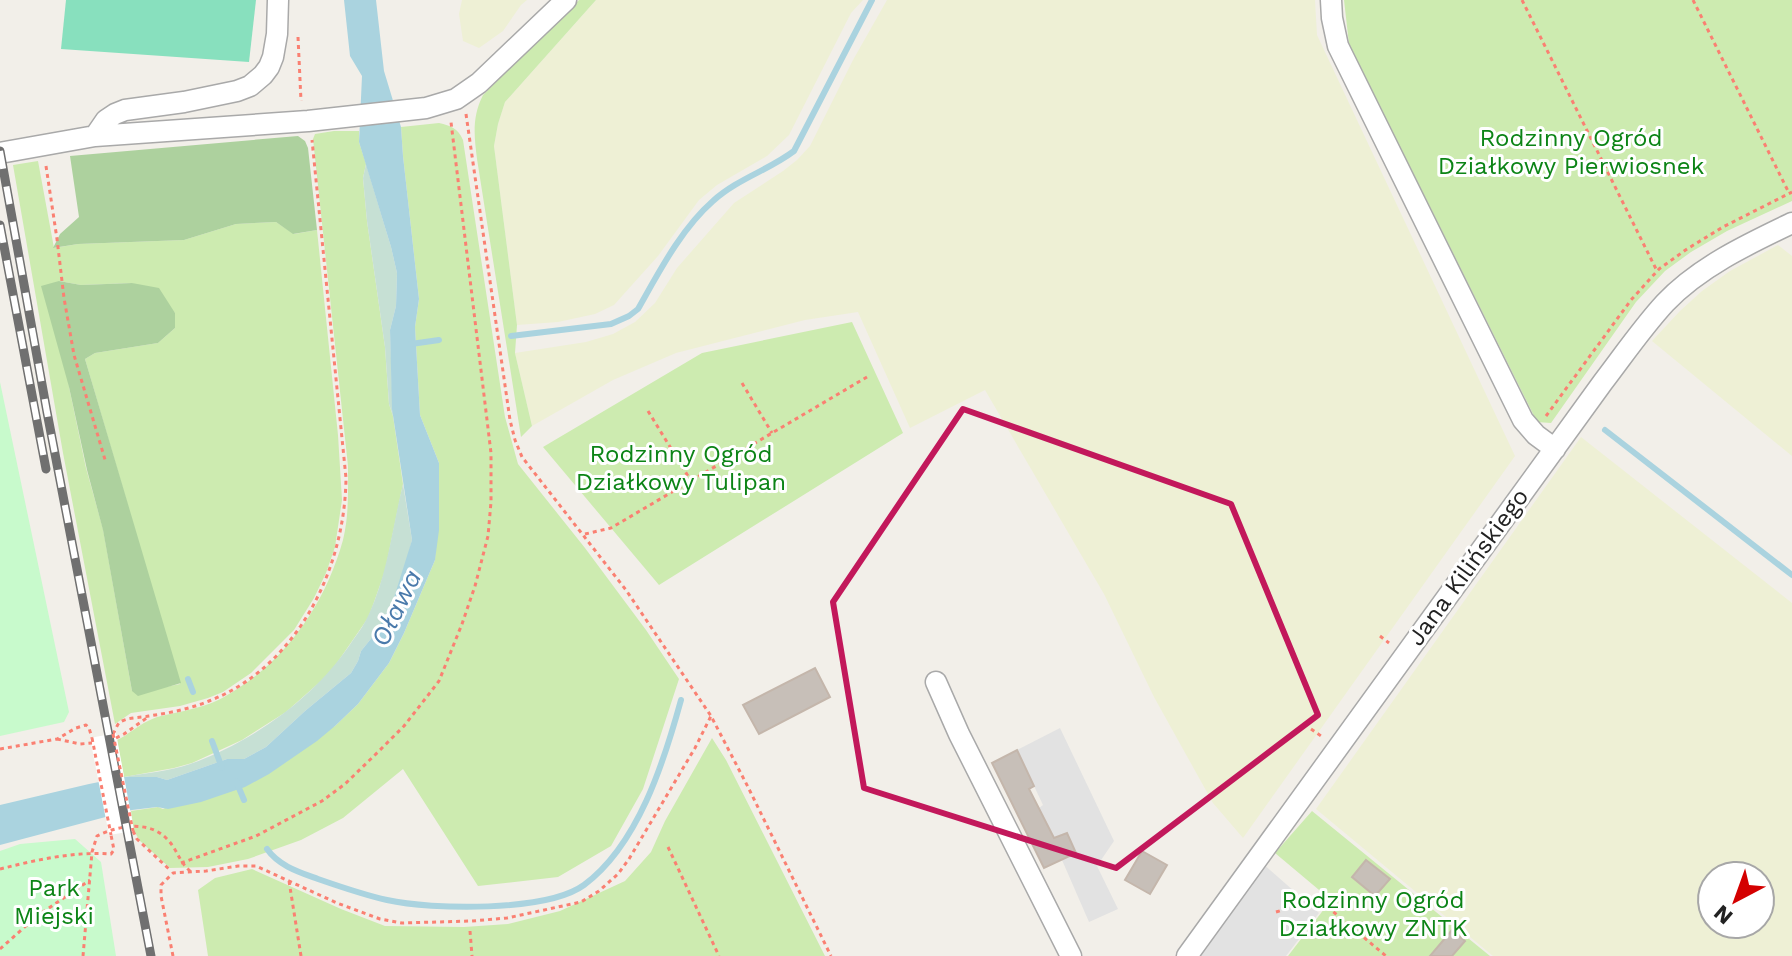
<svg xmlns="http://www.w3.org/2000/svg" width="1792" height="956" font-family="'Work Sans',sans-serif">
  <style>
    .farmland { fill: #eef0d5; fill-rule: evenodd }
    .grass { fill: #cdebb0; fill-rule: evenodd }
    .forest { fill: #add19e }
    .wetland { fill: #c6e0d4 }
    .park { fill: #c8facc }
    .pitch { fill: #88e0be }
    .parking { fill: #e2e2e2 }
    .water { fill: #aad3df }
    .pier { fill: #fff }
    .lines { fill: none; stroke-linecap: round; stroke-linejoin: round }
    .stream { stroke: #aad3df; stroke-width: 6 }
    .building { fill: #c7bfb8; stroke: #c4b6ab; stroke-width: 2 }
    .minor-casing { stroke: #a9a9a9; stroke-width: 23 }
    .path { stroke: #fa8072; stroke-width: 3; stroke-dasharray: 4 4; stroke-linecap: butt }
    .minor { stroke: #fff; stroke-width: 20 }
    .rail-casing { stroke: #707070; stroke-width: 9 }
    .rail { stroke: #fff; stroke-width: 6; stroke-dasharray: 18; stroke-linecap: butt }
    .path-bridge { stroke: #fa8072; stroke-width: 3; stroke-dasharray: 4 4; stroke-linecap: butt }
    .marked { fill: none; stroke: #c2185b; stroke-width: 6; stroke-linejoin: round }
    .labels { text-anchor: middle; stroke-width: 6; stroke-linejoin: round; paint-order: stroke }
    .park-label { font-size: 24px; fill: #0c8416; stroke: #fff }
    .street-label { font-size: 24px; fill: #222; stroke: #fff }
    .water-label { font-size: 26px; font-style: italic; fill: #4a7aab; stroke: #fff }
  </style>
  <rect width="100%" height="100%" fill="#f2efe9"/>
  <path class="farmland" d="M462,0h65l-6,5 -18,26 -24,17 -16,-7 -4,-27z
    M596,0h267l-12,13 -62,122 -22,21 -50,29 -18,15 -41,56 -44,49 -19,9 -37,8 -41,3 -23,-179 4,-22 7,-22z
    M887,0h428l2,35 198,421 -272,382 -30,-35 -59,-106 -50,-103 -119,-204 -75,38 -52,-116 -53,8 -129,33 -63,27 -81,46 -17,-73 71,-11 27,-8 22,-12 20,-19 22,-35 57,-65 49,-32 14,-11 13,-14 43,-86z
    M1778,245l14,11v200l-140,-115 28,-30 22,-20 28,-20z
    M1581,437l211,166v353h-299l-177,-147zM1712,876h48v48h-48z"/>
  <path class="grass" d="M579,0h17l-91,102 -7,22 -4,22 23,179 -2,28 17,73 -11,11 -44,-278c-3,-24 -5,-42 6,-64z
    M1344,0h448v201l-65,30 -36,21 -26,19 -29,31 -85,121 -14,-1 -188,-378z
    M439,123c12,3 19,5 24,17l42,277 13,47 67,84 61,82 33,49 -36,110 -32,57 -53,31 -80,9 -75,-117 -60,49 -42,22 -53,19 -40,8 -38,1 -30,-27 -6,-10 -3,-20 27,-4 5,2 172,-83 23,-22 31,-41 15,-30 31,-73 4,-97 -19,-48 -5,-88 4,-28 -16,-143 -2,-29z
    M334,131h25v11l7,22 -3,14 4,43 18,126 4,57 4,12 10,68 -18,87 -12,34 -5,13 -38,55 -44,39 -44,28 -50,23 -18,5 -50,9 -7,-37c11,-5 20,-14 31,-19 11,-6 24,-7 36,-10 13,-3 28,-7 40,-14 60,-33 101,-92 119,-157 6,-24 5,-49 5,-74l-35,-327 2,-5z
    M38,161l16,87 24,-4 106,-4 52,-16 40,-2 18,12 23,-4 21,205 4,65 -7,47 -9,26 -12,25 -20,32 -43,43 -28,19 -15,6 -28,8 -49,7 -16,11 -52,-271 -50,-288zM59,281l22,4 51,-2 43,30v15l-17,15 -63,10 -10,6 95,325 -24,5 -24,2 -29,-162 -17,-61 -17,-81z
    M852,322l51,111 -244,152 -116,-138 159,-94z
    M712,738l14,22 99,196h-617l-10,-66 17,-12 37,-9 89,40 44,17 79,1 44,-3 52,-13 65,-30 26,-29 14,-31z
    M1312,811l178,145h-202l43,-56 -56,-47z"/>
  <path class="forest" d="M298,136l7,5 3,7 9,82 -24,4 -17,-12 -40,2 -52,16 -106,4 -25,4 7,-14 19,-17 -9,-61z
    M59,281l22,4 51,-2 27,5 16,25v15l-17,15 -63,10 -10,6 96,324 -43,13 -6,-5 -29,-161 -16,-60 -18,-83 -28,-101z"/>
  <path class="wetland" d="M366,164l25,83 6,26 -1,33 -6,24 3,86 -4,-12 -4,-57 -18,-126 -4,-43z
    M403,484l9,56 -8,32 -12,32 -18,31 -13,16 -3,10 -7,12 -46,38 -39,36 -22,12h-17l-60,21 -10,-3h-33c22,-4 45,-6 66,-13 64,-23 126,-67 163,-124 6,-8 12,-17 16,-26 19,-41 23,-86 34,-130z"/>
  <path class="park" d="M0,382l69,330 -5,10 -64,14z
    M75,839l26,23 15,94h-116v-105l20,-7z"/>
  <path class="pitch" d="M66,0h190l-7,62 -188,-13z"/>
  <path class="parking" d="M1060,728l54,113 -17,25 21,43 -29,13 -27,-62 14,-8 -9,-19 -13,5 -15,-30 4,-3 -26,-55z
    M1262,863l57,50 -33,43h-92z"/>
  <path class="water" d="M344,0h32l8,71 17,56 2,29 16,143 -4,28 5,88 19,48v67l-4,30 -31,73 -15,30 -31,41 -23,22 -18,15 -48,33 -24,13 -44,15 -33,7 -11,-2 -25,3 -132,35v-40l89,-21 35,-7h33l10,3 60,-21h17l22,-12 39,-36 46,-38 7,-12 3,-10 13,-16 18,-31 20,-64 -20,-131 -2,-79 6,-24 1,-33 -6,-26 -32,-105 3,-66 -12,-20z"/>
  <path class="pier" d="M116,733l18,98 -25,4 -19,-97z"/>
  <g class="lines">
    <path class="stream" d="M511,336l100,-12 18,-8 9,-7c21,-37 43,-80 75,-108 24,-22 56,-31 81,-50l78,-151
      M411,344l28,-4
      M1605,430l187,145
      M188,679l5,13
      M212,741l10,27
      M236,781l8,19
      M267,849c12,17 32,23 51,30 23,8 46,16 69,21 45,10 160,12 197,-15 54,-40 80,-123 97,-185"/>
  </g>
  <path class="building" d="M815,668l15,29 -71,37 -16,-29z
    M1017,750l17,36 -5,3 25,49 13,-5 9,20 -32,15 -52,-105z
    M1142,851l25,14 -17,29 -25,-14z
    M1366,860l24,19 -15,17 -23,-19z
    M1452,930l13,11 -13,15h-22z"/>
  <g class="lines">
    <defs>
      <path id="minor" d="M1331,0l1,18 6,28 185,374 13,15 19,14
        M95,136l11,-16 9,-6 10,-4 59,-8 53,-11 13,-5 13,-11 6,-8 4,-10 4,-23 1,-34
        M0,153l95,-17 213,-15 118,-13 30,-9 23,-16 87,-83
        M936,682l23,52 112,222
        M1187,956l416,-574c20,-26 39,-54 62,-79 34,-36 83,-59 127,-80"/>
    </defs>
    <use href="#minor" class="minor-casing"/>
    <path class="path" d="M1522,0l135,271
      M1693,0l96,193
      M298,37l3,64
      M466,114l44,306 5,20 7,17 104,133 85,126
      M46,166l11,73 7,59 10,57 32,108
      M742,383l30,50
      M648,411l43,70
      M1546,416l85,-116 28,-31 28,-20 36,-22 69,-35
      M585,534l26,-6 256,-151
      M1380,636l9,7
      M1311,729l10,7
      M113,734c2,-3 4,-9 6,-11 7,-6 21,-5 30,-7 20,-3 41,-7 60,-15 88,-34 136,-132 137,-223l-34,-338
      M116,738l8,-4 24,-17
      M57,739l23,5 12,-1
      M0,749l57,-10 19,-11 10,-3 3,3 3,10
      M133,831l4,8 34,32
      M668,847l51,109
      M181,863l75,-27 66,-35 23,-17 33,-32 26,-26 25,-32 10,-13 23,-57 13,-38 13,-50 3,-34v-49l-40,-331
      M0,869c36,-9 75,-18 111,-15l3,-4 -3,-15
      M289,881l12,75
      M1276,912l42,-13 68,57
      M470,931l2,25
      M0,949l37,-33 53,-36
      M83,956l9,-104 5,-16c22,-11 53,-16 71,4 10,11 10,20 22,31
      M173,956l-12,-60v-11l12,-12 33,-2 32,-5h18l81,37 43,16 22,4 70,-2 35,-3 74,-16 18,-11 19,-17 11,-15 66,-111 16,-32 37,71 83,169"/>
    <use href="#minor" class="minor"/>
    <defs>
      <path id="rail" d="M0,151l47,261 104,544
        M0,225l46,244"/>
    </defs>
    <use href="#rail" class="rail-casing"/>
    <use href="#rail" class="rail"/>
    <path class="path-bridge" d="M113,734l20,97
      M92,738l19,97"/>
  </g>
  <path class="marked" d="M963,409l268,95 87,211 -202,153 -252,-80 -31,-186z"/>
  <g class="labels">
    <g class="park-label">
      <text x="1571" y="146">Rodzinny Ogród<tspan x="1571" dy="28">Działkowy Pierwiosnek</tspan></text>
      <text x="681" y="462">Rodzinny Ogród<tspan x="681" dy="28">Działkowy Tulipan</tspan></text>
      <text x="54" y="896">Park<tspan x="54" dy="28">Miejski</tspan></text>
      <text x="1373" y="908">Rodzinny Ogród<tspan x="1373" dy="28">Działkowy ZNTK</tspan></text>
    </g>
    <g class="street-label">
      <text transform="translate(1468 567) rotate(-54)" y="8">Jana Kilińskiego</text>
    </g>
    <g class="water-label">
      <text transform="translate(396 608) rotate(-64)" y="9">Oława</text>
    </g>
  </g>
  <g transform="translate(1736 900) rotate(221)"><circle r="38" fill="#ffffff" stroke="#a7a7a7" stroke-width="2"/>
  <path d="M0-6L14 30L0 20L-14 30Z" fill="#d40000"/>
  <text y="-12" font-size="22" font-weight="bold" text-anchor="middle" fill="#222222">N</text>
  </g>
</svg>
